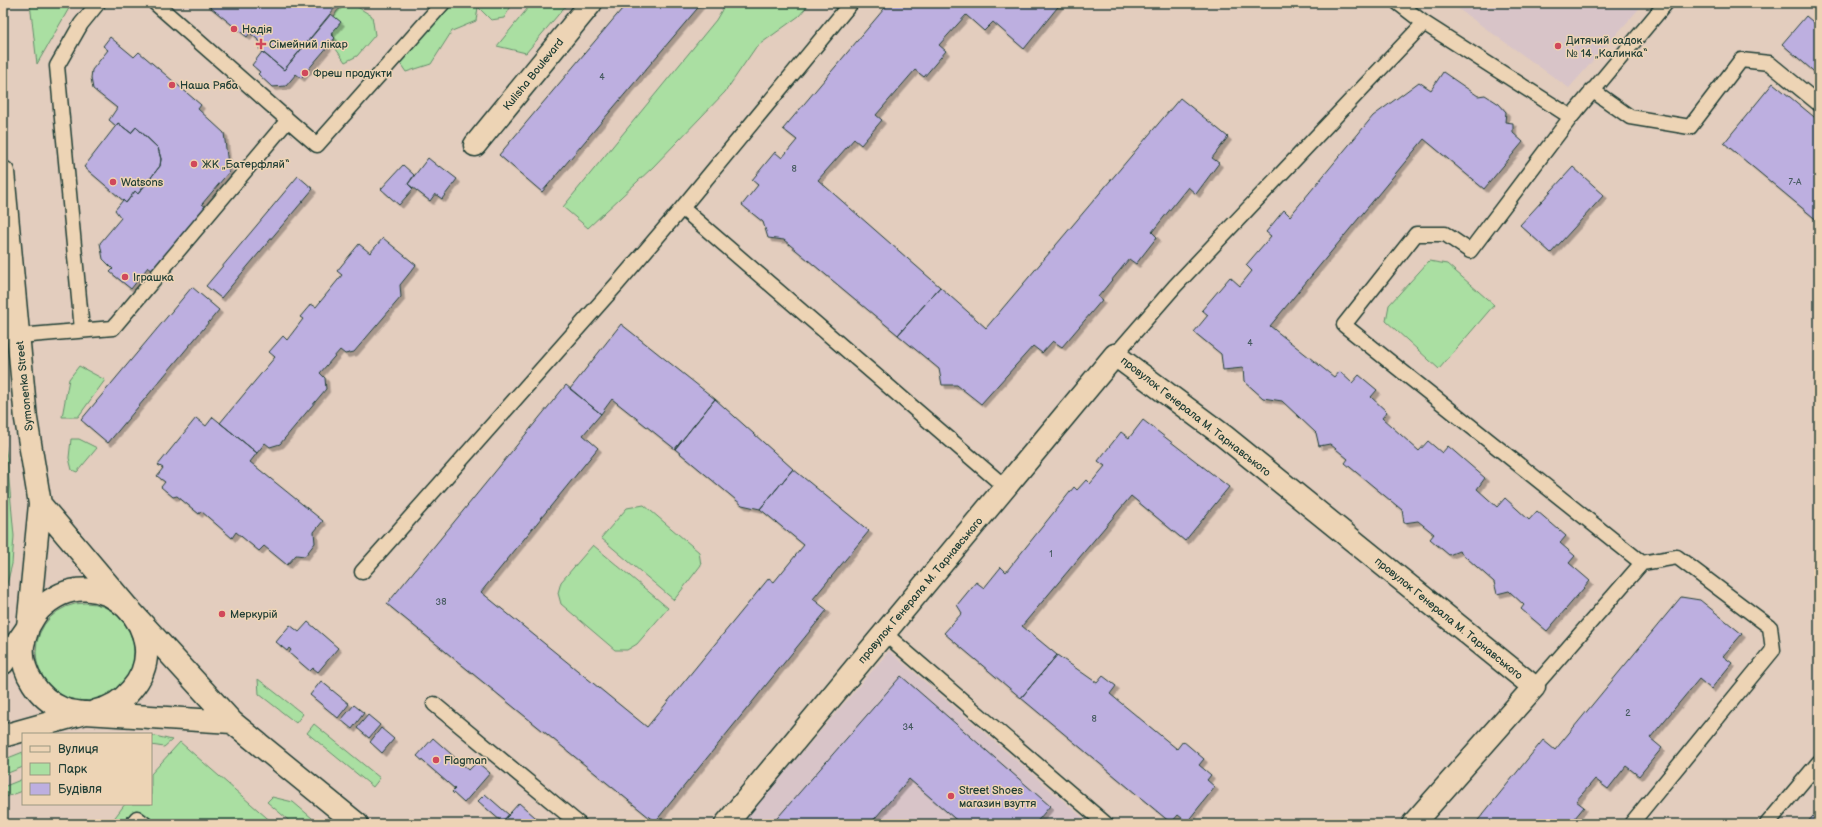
<svg xmlns="http://www.w3.org/2000/svg" width="1822" height="827" font-family="'Balsamiq Sans',sans-serif">
  <style>
    .built { fill: #d8c4c8 }
    .green { fill: #aadfa2; stroke: #648e6b }
    .building { fill: #bdafe0; stroke: #1f3d34; filter: url(#shadow) }
    .lines { fill: none; stroke-linecap: round; stroke-linejoin: round }
    .lane-casing { stroke: #1f3d34; stroke-width: 17 }
    .street-casing { stroke: #1f3d34; stroke-width: 25 }
    .secondary-casing { stroke: #1f3d34; stroke-width: 25 }
    .lane { stroke: #edd4b5; stroke-width: 14 }
    .street { stroke: #edd4b5; stroke-width: 22 }
    .secondary { stroke: #edd4b5; stroke-width: 22 }
    .poi-dot { fill: #d1495b; stroke: #edd4b5; stroke-width: 1.5 }
    .labels { text-anchor: middle; stroke-width: 3; stroke-linejoin: round; paint-order: stroke }
    .number-label { font-size: 9px; fill: #465a5f }
    .poi-label { font-size: 11px; fill: #1f3d34; stroke: #edd4b5; text-anchor: start }
    .street-label { font-size: 11px; fill: #1f3d34; stroke: #edd4b5 }
  </style>
  <defs>
    <filter id="shadow"><feDropShadow dx="3.5" dy="3.5" stdDeviation="0" flood-color="#0004"/></filter>
  </defs>
  <rect width="100%" height="100%" fill="#e3cdbe"/>
  <filter id="ink" filterUnits="userSpaceOnUse"><feTurbulence type="fractalNoise" baseFrequency=".025" numOctaves="2"/><feDisplacementMap in="SourceGraphic" scale="8" xChannelSelector="R" yChannelSelector="G"/><feConvolveMatrix kernelMatrix="1 2 1 2 8 2 1 2 1" color-interpolation-filters="sRGB"/></filter>
  <g filter="url(#ink)">
    <path class="built" d="M1450,3h194l-75,85z
      M889,651l201,173h-349z"/>
    <path class="green" d="M30,3h42l-35,61z
      M348,3h3l21,13 3,19 -18,21 -12,6 -9,-13 -5,-27 6,-11z
      M440,3h73l-9,15 -13,2 -13,-13 -2,14 -24,10 -21,33 -25,8 -9,-13z
      M532,3h36l-42,50 -29,-7z
      M726,3h84l-11,13 -43,31 -31,45 -72,75 -65,61 -25,-21 153,-187z
      M1429,261l18,3 47,41 -55,64 -53,-48 3,-16z
      M79,366l26,14 -27,37h-16l7,-38z
      M71,439h8l18,9 -20,24 -5,-2 -3,-12z
      M3,443l2,3 2,12 7,78 -2,28 -9,36v-52l2,-18z
      M644,505l55,47 2,13 -27,35 -73,-62 26,-30z
      M593,545l75,63 -31,36 -10,6h-12l-54,-46 -3,-11 3,-11z
      M36 652a49 49 0 1 1 98 0a49 49 0 1 1-98 0Z
      M258,679l45,35 -7,9 -37,-29z
      M314,724l66,54 -7,9 -66,-54z
      M151,735l21,5 -8,7 -13,-2z
      M180,742l94,82h-164l15,-20h26v-30z
      M23,752v15l-20,8v-15z
      M23,779v12l-20,7v-11z
      M272,797l21,5 26,22h-26l-26,-22z"/>
    <path class="building" d="M205,3h134l-55,67 -25,-21 4,-5 -13,-11 -3,4z
      M627,3h75l-160,189 -43,-37z
      M889,3h172l-37,46 -31,-27 -9,9 -18,-16 -27,30 7,6 -22,26 -9,-7 -39,45 6,5 -21,25 -7,-6 -36,41 122,107 -42,48 -114,-95 -16,-2 -5,-16 -21,-17 16,-20 -6,-5 23,-28 7,6 15,-18 -14,-11z
      M331,14l10,8 -10,12 4,4 -34,40 -5,-4 -10,12 -14,1 -14,-13 2,-2 -8,-7 10,-13 22,18z
      M1806,16l13,11v49l-37,-32z
      M110,37l24,20 5,-5 62,53 -3,4 26,24 5,39 -27,32 4,3 -52,65 -6,-5 -17,22 -21,-17 3,-3 -10,-10 -3,-16 21,-25 -6,-8 8,-10 3,3 9,-12 3,3 22,-28 1,-7 -3,-11 -22,-21 -5,6 -13,-10 -2,3 -7,-6 8,-12 -24,-19 -2,-11 1,-8 16,-20 -5,-4z
      M1443,72l35,24 7,-1 14,9 7,8 -1,10 8,1v10l10,9 -39,47 -60,-50 -154,187 64,51 5,-6 13,12 7,-8 18,15 -6,7 16,15 -5,6 37,33 9,-10 14,12 6,-7 37,32 -8,11 20,18 8,-9 24,22 8,-9 29,25 -6,7 15,13 -6,7 21,18 -43,50 -26,-22 3,-4 -15,-14 -12,3 -3,-12 -35,-31 -10,4 -19,-16 4,-5 -16,-13 -14,2 -2,-13 -57,-47 3,-4 -18,-15 -11,2 -3,-13 -34,-32 -19,-3 -19,-17 -1,-13 -20,2 -2,-16 -27,-22 14,-17 -6,-5 28,-33 10,9 12,-15 -6,-6 25,-29 -5,-4 18,-22 6,6 83,-100 46,-34 12,8z
      M1773,83l46,38v101l-95,-79z
      M1180,98l48,39 -16,21 7,5 -23,31 -8,-7 -36,45 5,5 -21,27 -7,-5 -31,38 4,3 -40,47 -9,-6 -11,12 -9,-7 -52,58 -24,-19h-15l-3,-16 -41,-34 42,-48 46,41z
      M118,123l13,10 5,-6 22,21 3,11 -1,7 -22,28 -3,-3 -9,12 -42,-36z
      M428,158l11,9 1,-1 17,13 -15,20 -7,-5 -5,7 -22,-17z
      M403,165l11,10 -6,9 5,5 -14,16 -18,-16z
      M1573,167l31,28 -53,58 -31,-28z
      M298,176l15,13 -92,109 -15,-12z
      M383,238l33,27 -16,20 1,12 -47,55 -9,2 -5,-4 -20,23 5,5 1,11 -46,55 -10,3 -5,-4 -8,10 -37,-30 55,-66 -6,-5 14,-16 4,4 16,-21 -3,-2 11,-13 5,3 26,-32 -5,-4 22,-27 11,9z
      M192,287l27,23 -111,133 -27,-23z
      M621,324l94,75 -40,50 -63,-50 -11,15 -31,-25z
      M566,385l35,29 -18,21 15,13 -117,144 166,135 122,-149 5,4 30,-37 -44,-36 33,-40 76,62 -56,68 14,11 -172,212 -268,-218z
      M715,399l78,70 -33,40 -18,-4 -67,-56z
      M213,417l44,36 -7,9 73,59 -9,11 1,11 -10,13 -9,-1 -9,10 -23,-19 -5,5 -23,-19 -4,6 -31,-27 -2,3 -22,-18 -4,1 -12,-10 4,-5 -8,-6 6,-8 -5,-3 38,-47 10,8z
      M1143,420l86,67 -44,54 -54,-45 -109,130 35,29 -36,43 -77,-65 18,-20 -5,-8 19,-23 8,6 17,-21 5,5 68,-85 3,3 9,-10 4,4 15,-18 -7,-5 23,-29 8,6z
      M1681,597l19,3 42,34 -19,22 9,7 -21,26 -12,-10 -49,59 12,10 -23,28 -13,-10 -18,23 -13,-10 -19,22 8,6 -14,17h-95l68,-84 12,10z
      M308,622l30,26 -20,24 -5,-4 -3,3 -21,-18 2,-3 -2,-2 -2,3 -11,-9 14,-17 9,7z
      M1057,655l40,28 6,-7 13,10 -6,8 67,55 6,-8 21,18 -5,6 12,10 -4,5 8,7 -28,35 -9,-7 -7,8 -150,-125z
      M901,676l149,130 -15,18h-74l-52,-45 -39,45h-98z
      M321,681l28,23 -11,14 -28,-23z
      M354,705l10,8 -12,16 -11,-9z
      M368,715l12,10 -11,13 -12,-10z
      M381,728l13,11 -12,14 -12,-11z
      M433,738l36,32 8,-8 13,11 -26,30 -12,-11 3,-3 -38,-33z
      M485,794l24,21 -7,7 -24,-21z
      M519,803l24,21h-38l-3,-2z
      M1819,809v15h-13z"/>
    <g class="lines">
      <defs>
        <path id="lane" d="M851,3l-169,205 323,279
          M1398,3l26,20 147,94
          M1592,90l38,27 60,10 51,-67 28,3 50,41
          M288,120l29,25 126,-142
          M82,330l-25,-264 24,-42 17,-21
          M19,336l94,-8 175,-208 -133,-117
          M1115,355l60,-69 249,-263
          M1642,563l-298,-238 72,-91h29l25,17 101,-134 95,-114
          M362,572l256,-289 64,-75
          M884,633l222,191
          M1534,687l108,-124 35,-6 93,70 3,23 -142,174
          M434,704l145,120
          M132,824l5,-6 8,6
          M1767,824l52,-62"/>
        <path id="street" d="M475,145l116,-142
          M3,663l25,-36
          M3,736l82,-23
          M726,824l389,-469 109,81 310,251 -121,137"/>
        <path id="secondary" d="M3,172l23,247 14,85 -12,123c-1,6 -4,12 -5,18 -3,27 16,54 40,64 7,3 15,3 22,4l147,9
          M40,504l87,103 105,115 125,102
          M28,627c4,-6 7,-13 12,-18 59,-58 140,26 91,81 -9,11 -20,18 -35,21"/>
      </defs>
      <use href="#lane" class="lane-casing"/>
      <use href="#street" class="street-casing"/>
      <use href="#secondary" class="secondary-casing"/>
      <use href="#lane" class="lane"/>
      <use href="#street" class="street"/>
      <use href="#secondary" class="secondary"/>
    </g>
  </g>
  <g class="poi-dot">
    <circle cx="234" cy="29" r="4"/>
    <path d="M259 38h4v4h4v4h-4v4h-4v-4h-4v-4h4z"/>
    <circle cx="1558" cy="46" r="4"/>
    <circle cx="305" cy="73" r="4"/>
    <circle cx="172" cy="85" r="4"/>
    <circle cx="194" cy="164" r="4"/>
    <circle cx="113" cy="182" r="4"/>
    <circle cx="125" cy="277" r="4"/>
    <circle cx="222" cy="614" r="4"/>
    <circle cx="436" cy="760" r="4"/>
    <circle cx="951" cy="796" r="4"/>
  </g>
  <g class="labels">
    <g class="number-label">
      <text x="602" y="80">4</text>
      <text x="794" y="172">8</text>
      <text x="1795" y="185">7-А</text>
      <text x="1250" y="346">4</text>
      <text x="1051" y="557">1</text>
      <text x="441" y="605">38</text>
      <text x="1628" y="716">2</text>
      <text x="1094" y="722">8</text>
      <text x="908" y="730">34</text>
    </g>
    <g class="poi-label">
      <text x="242" y="33">Надія</text>
      <text x="1566" y="44">Дитячий садок<tspan x="1566" dy="13">№ 14 „Калинка“</tspan></text>
      <text x="269" y="48">Сімейний лікар</text>
      <text x="313" y="77">Фреш продукти</text>
      <text x="180" y="89">Наша Ряба</text>
      <text x="202" y="168">ЖК „Батерфляй“</text>
      <text x="121" y="186">Watsons</text>
      <text x="133" y="281">Іграшка</text>
      <text x="230" y="618">Меркурій</text>
      <text x="444" y="764">Flagman</text>
      <text x="959" y="794">Street Shoes<tspan x="959" dy="13">магазин взуття</tspan></text>
    </g>
    <g class="street-label">
      <text transform="translate(533 74) rotate(-51)" y="4">Kulisha Boulevard</text>
      <text transform="translate(24 386) rotate(-96)" y="4">Symonenka Street</text>
      <text transform="translate(1196 416) rotate(38)" y="4">провулок Генерала М. Тарнавського</text>
      <text transform="translate(920 590) rotate(-50)" y="4">провулок Генерала М. Тарнавського</text>
      <text transform="translate(1449 618) rotate(39)" y="4">провулок Генерала М. Тарнавського</text>
    </g>
  </g>
  <rect width="1822" height="827" fill="none" stroke="#edd4b5" stroke-width="16"/>
  <rect x="8" y="8" width="1806" height="811" fill="none" stroke="#1f3d34" stroke-width="1.5" filter="url(#ink)"/>
  <rect x="22" y="733" width="130" height="72" fill="#edd4b5" stroke="#9b9881"/>
  <rect x="30" y="746" width="20" height="6" fill="#edd4b5" stroke="#9b9881"/>
  <text x="58" y="753" font-size="12" fill="#1f3d34">Вулиця</text>
  <rect x="30" y="763" width="20" height="12" fill="#aadfa2" stroke="#9b9881"/>
  <text x="58" y="773" font-size="12" fill="#1f3d34">Парк</text>
  <rect x="30" y="783" width="20" height="12" fill="#bdafe0" stroke="#9b9881"/>
  <text x="58" y="793" font-size="12" fill="#1f3d34">Будівля</text>
</svg>
